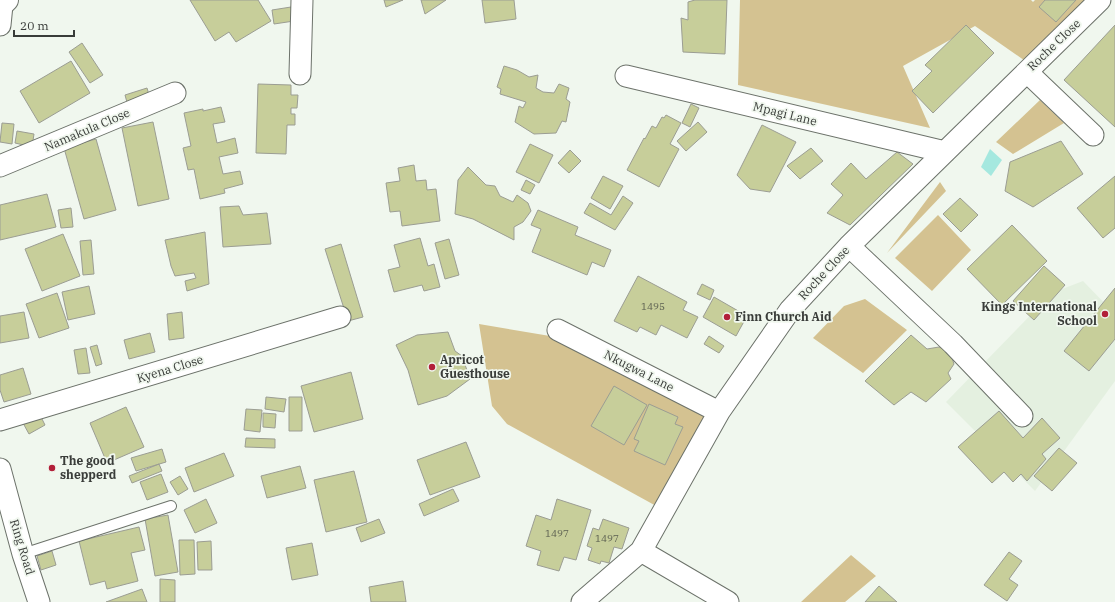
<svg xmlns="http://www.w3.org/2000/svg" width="1115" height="602" font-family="'IBM Plex Serif',serif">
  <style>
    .built { fill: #e4f0e0 }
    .green { fill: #d4c291 }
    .water { fill: #a5e8df }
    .building { fill: #c7ce9a; stroke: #9b9d93 }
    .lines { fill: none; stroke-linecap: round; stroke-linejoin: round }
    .lane-casing { stroke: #6c726a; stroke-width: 12 }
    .street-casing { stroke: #6c726a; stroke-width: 23 }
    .secondary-casing { stroke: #6c726a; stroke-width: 24 }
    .lane { stroke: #fff; stroke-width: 10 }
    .street { stroke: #fff; stroke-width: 21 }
    .secondary { stroke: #fff; stroke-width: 22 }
    .poi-dot { fill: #b21f39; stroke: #f0f7ee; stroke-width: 1.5 }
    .labels { text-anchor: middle; stroke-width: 3.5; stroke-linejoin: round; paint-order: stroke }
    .number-label { font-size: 10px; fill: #5c6051 }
    .street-label { font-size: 12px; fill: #393c39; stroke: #f0f7ee }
    .poi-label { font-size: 12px; font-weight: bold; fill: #393c39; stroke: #f0f7ee; text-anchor: start }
  </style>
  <rect width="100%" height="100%" fill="#f0f7ee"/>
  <path class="built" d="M1083,281l32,33v67l-80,110 -89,-89 106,-109z"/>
  <path class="green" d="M740,0h291l2,2 2,-2h52l-59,63 -53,-37 -72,40 27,62 -192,-43z
    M1040,100l24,23 -51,31 -17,-12z
    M940,182l6,9 -59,62z
    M938,215l33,35 -39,41 -37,-33z
    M865,299l42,31 -44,43 -50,-35 31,-32z
    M479,324l71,12 159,79 -51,92 -151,-83 -15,-18z
    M851,555l25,21 -31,26h-44z"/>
  <path class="water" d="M990,149l12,11 -11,16 -10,-9z"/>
  <path class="building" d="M190,0h68l13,21 -35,21 -7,-10 -14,9z
    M384,0h19l-17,7z
    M421,0h25l-21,14z
    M482,0h32l2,19 -31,4z
    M695,0h32l-2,54 -42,-2 -2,-34 7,2v-18z
    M1045,0h31l-20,22 -17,-15z
    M291,7l3,14 -20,3 -2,-14z
    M966,25l28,28 -61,60 -21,-22 20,-20 -7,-6z
    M1115,25v102l-51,-47z
    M82,43l21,32 -13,8 -21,-31z
    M71,61l19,32 -51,30 -19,-32z
    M504,66l13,4 12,7 9,-2 -2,13 7,4 11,1 5,-9 10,4 -3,11 4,3 -4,20 -4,-1 -6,12 -22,1 -19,-12 4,-16 4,2 3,-6 -26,-8 1,-5 -4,-2z
    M258,84l33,1v10h7l-1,13h-6v6h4v11h-8l-1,29 -30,-1z
    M147,88l3,10 -22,8 -3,-11z
    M691,104l8,4 -9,19 -8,-4z
    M221,107l4,15 -12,2 4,19 18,-5 3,15 -19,4 4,17 17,-3 3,13 -19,5 1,4 -25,6 -6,-30 -6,1 -5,-22 8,-2 -7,-33 19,-4v2z
    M666,115l15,8 -11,21 9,5 -20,38 -32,-17 17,-32 1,1 7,-13 4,2 6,-11 2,1z
    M153,122l16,77 -31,7 -16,-78z
    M698,122l9,10 -21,19 -9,-10z
    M2,123l12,1 -2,20 -12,-2z
    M762,125l34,17 -26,50 -20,-3 -13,-14z
    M17,131l17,3 -2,13 -17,-4z
    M96,139l20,71 -32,9 -20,-71z
    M1061,141l22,33 -50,33 -28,-16 5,-29z
    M530,144l23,11 -14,28 -23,-11z
    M811,148l12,13 -23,18 -13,-13z
    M570,150l11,11 -12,12 -11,-10z
    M897,152l16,12 -63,61 -23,-12 16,-18 -12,-11 20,-21 15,16z
    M414,165l2,16 10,-1 1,10 9,-1 4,32 -38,5 -2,-15 -10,1 -4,-29 14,-2 -2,-13z
    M468,167l18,18 9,1 5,10 13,6 4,-7 11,8 3,8 -8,11 -9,5v13l-41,-21 -18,-5 3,-34z
    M603,176l20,10 -13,23 -19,-11z
    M1115,176v52l-12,10 -26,-30z
    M526,180l9,5 -5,9 -9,-4z
    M47,194l9,33 -56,13v-35z
    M623,196l10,7 -18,27 -31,-17 6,-10 21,12z
    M960,198l18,17 -17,17 -18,-18z
    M239,206l4,9 24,-2 4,31 -48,3 -3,-40z
    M71,208l2,19 -12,1 -3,-18z
    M538,210l40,17 -3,8 36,15 -7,17 -12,-5 -5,13 -55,-23 9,-23 -10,-4z
    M1012,225l35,36 -45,44 -35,-36z
    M205,232l4,52 -22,7 -2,-10 11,-3 -2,-5 -19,3 -4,-10 -6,-26z
    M63,234l17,42 -38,15 -17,-42z
    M420,238l8,28 6,-2 6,23 -16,4 -2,-6 -28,7 -6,-22 12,-3 -6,-22z
    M449,239l10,36 -14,4 -10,-36z
    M91,240l3,34 -11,1 -3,-34z
    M341,244l22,73 -15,4 -23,-72z
    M1044,266l21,19 -31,35 -21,-19z
    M638,276l49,26 -4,8 15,7 -11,21 -26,-13 -5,10 -16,-8 -3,5 -23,-11z
    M702,284l12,6 -4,10 -13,-6z
    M89,286l6,28 -27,6 -6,-28z
    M1115,288v51l-26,32 -25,-20z
    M57,293l12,35 -30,10 -13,-34z
    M714,297l33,19 -11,20 -33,-19z
    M24,312l5,26 -29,5v-27z
    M182,312l2,26 -15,2 -2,-26z
    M448,332l7,19 7,5 8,23 -23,17 -29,9 -10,-35 -12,-25 21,-10z
    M150,333l5,19 -26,7 -5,-19z
    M911,335l16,14 12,-2 11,5 4,12 -6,9 3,6 -25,23 -15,-10 -17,13 -29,-24z
    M709,336l15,10 -5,7 -15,-9z
    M97,345l5,19 -6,2 -6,-19z
    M86,348l4,25 -12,1 -4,-24z
    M23,368l8,26 -27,8 -4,-12v-15z
    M351,372l12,47 -49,13 -13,-46z
    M614,386l33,19 -23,40 -33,-19z
    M266,397l20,2 -2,13 -19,-3z
    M289,397h13v34h-13z
    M649,404l29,13 -3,7 8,3 -18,38 -31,-14 5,-10 -5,-2z
    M126,407l18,40 -37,16 -17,-40z
    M246,409l16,1 -2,22 -16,-2z
    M999,411l24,27 19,-20 18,20 -18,16 4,5 -19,22 -6,-7 -8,8 -9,-10 -12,11 -34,-36z
    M39,413l6,12 -16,9 -6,-11z
    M263,413l13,1 -1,14 -12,-1z
    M246,438l29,1v9l-30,-1z
    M466,442l14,35 -50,18 -13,-35z
    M1059,448l18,15 -25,28 -18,-15z
    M162,449l4,13 -30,9 -5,-13z
    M224,453l10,23 -40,16 -9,-24z
    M159,464l3,7 -30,12 -3,-7z
    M300,466l6,22 -39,10 -6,-22z
    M354,471l13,51 -41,10 -12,-52z
    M161,474l7,18 -21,8 -7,-18z
    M180,476l8,13 -10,6 -8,-13z
    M453,489l6,12 -35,15 -5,-12z
    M206,499l11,24 -22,10 -11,-23z
    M557,499l34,11 -15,50 -12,-3 -5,14 -22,-6 4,-14 -15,-5 10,-31 15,5z
    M168,515l10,57 -23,4 -10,-57z
    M379,519l6,14 -24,9 -5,-14z
    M603,519l26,9 -7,21 -8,-2 -5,16 -8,-2 -1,3 -12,-4 4,-12 -5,-2 6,-18 6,2z
    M139,527l6,23 -14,3 7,28 -31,8 -2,-8 -15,4 -11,-44z
    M179,540h15l1,34 -15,1z
    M211,541l1,29h-14l-1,-28z
    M312,543l6,32 -26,5 -6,-32z
    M52,551l4,14 -15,5 -4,-14z
    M1009,552l13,9 -13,18 9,6 -11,16 -23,-16z
    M160,579l15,1v22h-15z
    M403,581l3,21h-35l-2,-15z
    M879,586l18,16h-32z
    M142,589l5,13h-41z"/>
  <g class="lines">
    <defs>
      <path id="lane" d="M23,554l148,-48"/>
      <path id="street" d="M0,3l2,2 -2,20
        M1027,72l66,63
        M300,74l2,-74
        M626,76l319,76
        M0,166l175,-73
        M849,246l104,98 69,72
        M558,330l161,82
        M0,420l340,-103
        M0,469l23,85 16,48
        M641,551l87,51
        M582,602l59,-51 78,-139 71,-102 59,-64 251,-246"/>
      <path id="secondary" d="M0,7l7,-7"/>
    </defs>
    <use href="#lane" class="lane-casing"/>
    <use href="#street" class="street-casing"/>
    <use href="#secondary" class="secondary-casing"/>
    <use href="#lane" class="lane"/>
    <use href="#street" class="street"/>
    <use href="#secondary" class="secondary"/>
  </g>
  <g class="poi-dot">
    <circle cx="1105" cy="314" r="4"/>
    <circle cx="727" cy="317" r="4"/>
    <circle cx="432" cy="367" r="4"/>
    <circle cx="52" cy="468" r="4"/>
  </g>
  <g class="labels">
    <g class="number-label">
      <text x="653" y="310">1495</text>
      <text x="557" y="537">1497</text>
      <text x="607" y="542">1497</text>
    </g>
    <g class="street-label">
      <text transform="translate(1054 45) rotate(-44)" y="4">Roche Close</text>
      <text transform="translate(785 114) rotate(14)" y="4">Mpagi Lane</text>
      <text transform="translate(87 130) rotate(-23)" y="4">Namakula Close</text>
      <text transform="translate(824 273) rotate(-47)" y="4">Roche Close</text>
      <text transform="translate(170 369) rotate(-17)" y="4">Kyena Close</text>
      <text transform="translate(639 371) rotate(27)" y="4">Nkugwa Lane</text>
      <text transform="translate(22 547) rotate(73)" y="4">Ring Road</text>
    </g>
    <g class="poi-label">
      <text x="1097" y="311" text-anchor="end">Kings International<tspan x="1097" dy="14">School</tspan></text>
      <text x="735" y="321">Finn Church Aid</text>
      <text x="440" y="364">Apricot<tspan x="440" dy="14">Guesthouse</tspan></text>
      <text x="60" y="465">The good<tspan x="60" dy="14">shepperd</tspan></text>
    </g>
  </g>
  <path d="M14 30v6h60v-6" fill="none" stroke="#393c39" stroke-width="2"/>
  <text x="20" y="30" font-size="12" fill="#393c39" stroke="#f0f7ee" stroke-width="3" paint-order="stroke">20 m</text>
</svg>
